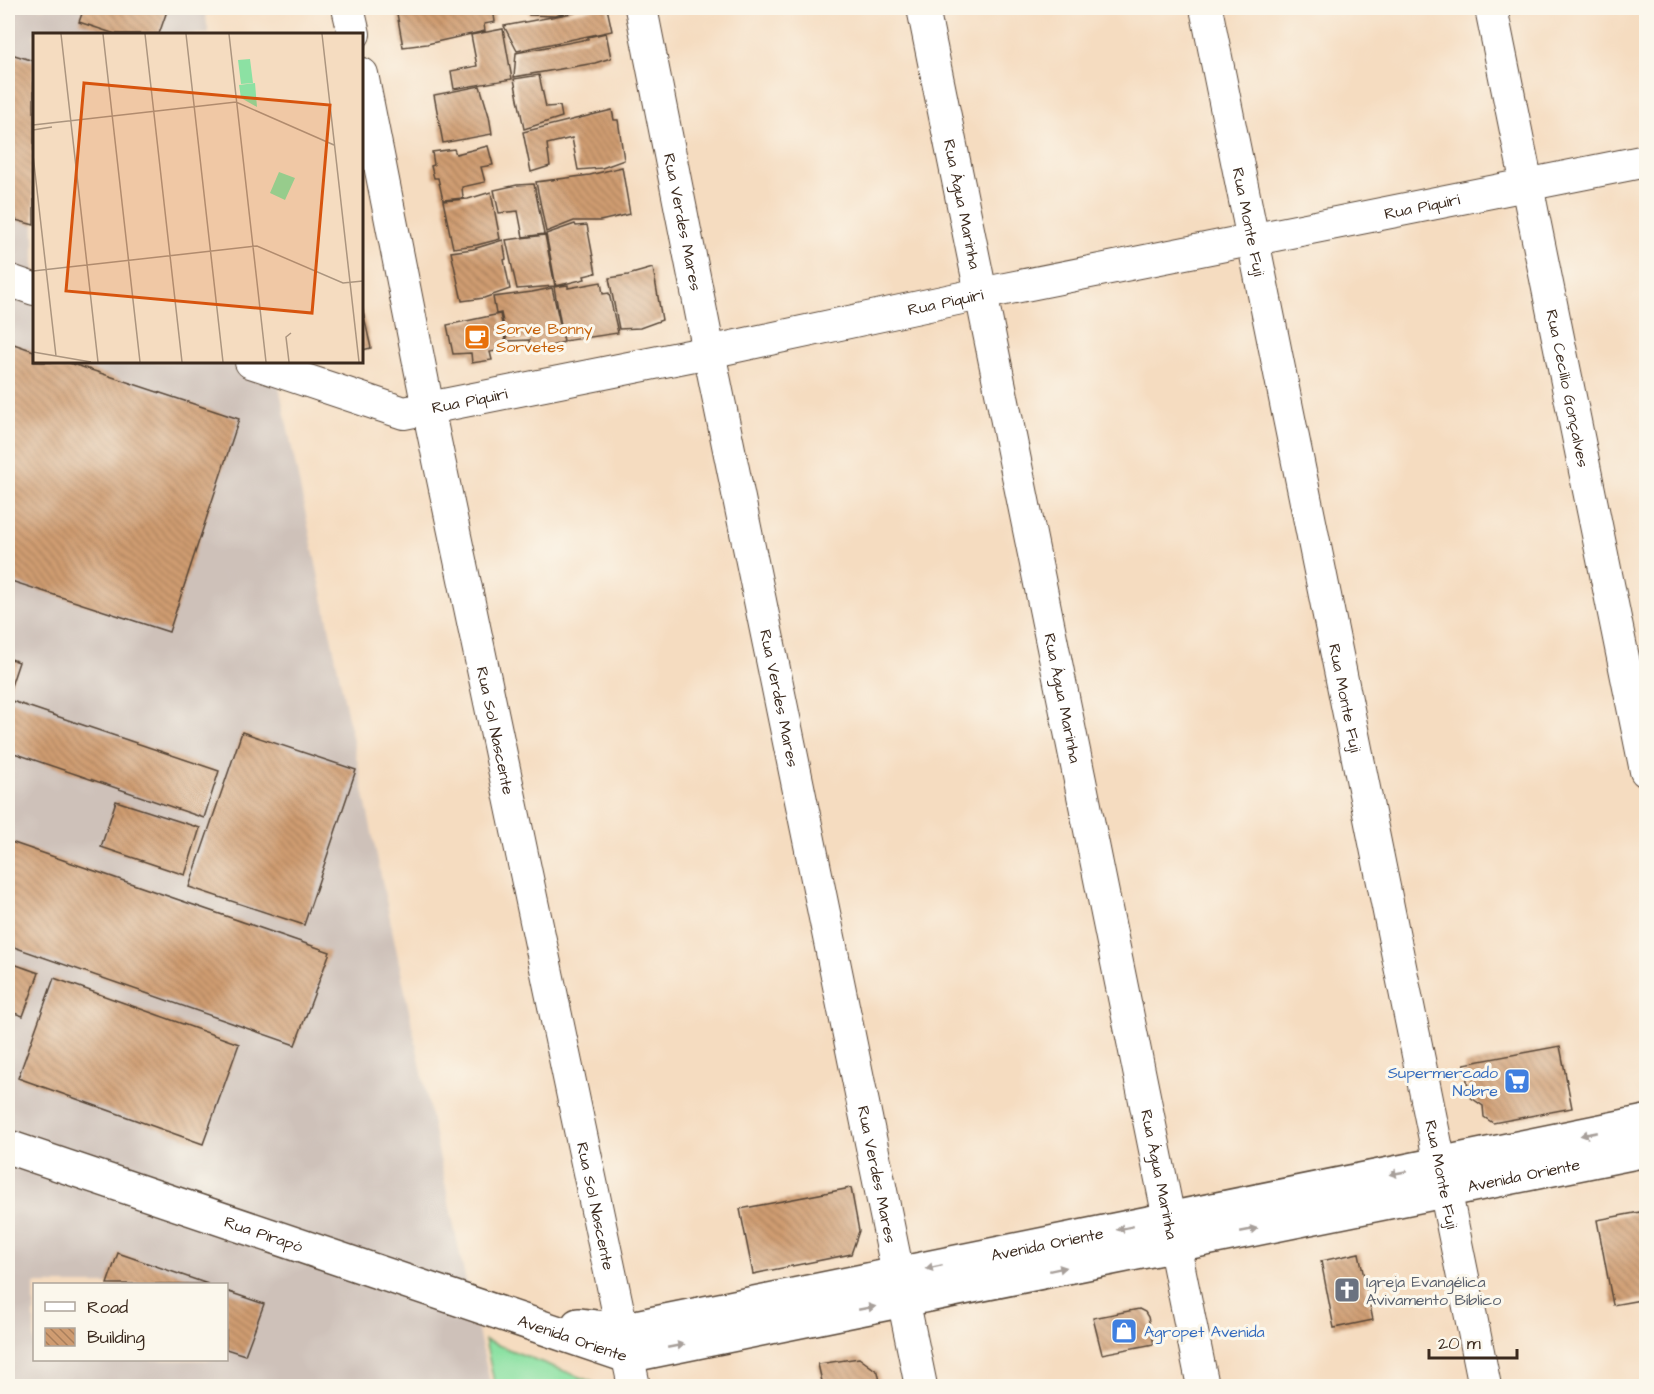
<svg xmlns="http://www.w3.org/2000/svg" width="1654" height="1394" font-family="'Architects Daughter',sans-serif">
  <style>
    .industrial { fill: #cec1b9; fill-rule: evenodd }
    .green { fill: #8ce1a3; stroke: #648660; stroke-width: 1.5 }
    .building { fill: url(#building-back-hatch) }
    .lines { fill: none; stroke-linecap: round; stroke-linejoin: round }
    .minor-casing { stroke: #574536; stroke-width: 34 }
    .tertiary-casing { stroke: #574536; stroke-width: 36 }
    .minor { stroke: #fff; stroke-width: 32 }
    .tertiary { stroke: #fff; stroke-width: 33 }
    .oneway { fill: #a79f9a }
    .labels { text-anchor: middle; stroke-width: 6; stroke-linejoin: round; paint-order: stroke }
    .street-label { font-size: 16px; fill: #3b2a1e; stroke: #fbf7ec }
    .food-label { font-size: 16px; fill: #c56008; stroke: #fbf7ec; text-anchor: start }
    .shop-label { font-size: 16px; fill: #366cbe; stroke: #fbf7ec; text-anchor: end }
    .worship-label { font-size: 16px; fill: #5b616d; stroke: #fbf7ec; text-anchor: start }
    .inset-road { fill: none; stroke: #ab957f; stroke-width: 1.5 }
    .view { fill: #d7540e; fill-opacity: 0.15; stroke: #d7540e; stroke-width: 3 }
    .inset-edge { fill: none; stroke: #3b2a1e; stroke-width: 3 }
  </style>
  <defs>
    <pattern id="building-back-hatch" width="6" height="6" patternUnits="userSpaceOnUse" patternTransform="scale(1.5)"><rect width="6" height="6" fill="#cf9c71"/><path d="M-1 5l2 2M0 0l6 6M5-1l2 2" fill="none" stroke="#a97f5c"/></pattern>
  </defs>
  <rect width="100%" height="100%" fill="#fbf7ec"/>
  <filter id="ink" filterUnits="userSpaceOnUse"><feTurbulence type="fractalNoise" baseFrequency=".0167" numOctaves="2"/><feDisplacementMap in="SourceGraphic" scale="12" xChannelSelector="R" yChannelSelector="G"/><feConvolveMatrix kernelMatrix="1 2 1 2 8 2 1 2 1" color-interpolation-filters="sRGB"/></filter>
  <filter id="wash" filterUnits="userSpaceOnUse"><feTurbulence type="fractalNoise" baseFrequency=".008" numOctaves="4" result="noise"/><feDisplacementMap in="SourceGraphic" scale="24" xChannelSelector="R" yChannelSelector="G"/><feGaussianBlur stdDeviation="1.35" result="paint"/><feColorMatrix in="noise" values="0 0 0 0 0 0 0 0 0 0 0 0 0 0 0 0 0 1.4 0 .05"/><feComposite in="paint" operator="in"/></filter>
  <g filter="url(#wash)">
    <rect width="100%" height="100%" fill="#f5dcc0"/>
    <path class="industrial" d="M8,8h196l5,26h-175v328h240l187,898 30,126h-483zM34,1284h192v76h-192z"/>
    <path class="green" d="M485,1340l115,45v1h-105z"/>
    <g id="blocks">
      <path class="building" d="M84,8h84l-9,26h-44l-36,-12z
        M396,8h97l2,14 -11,2 1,7 -58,13 -24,3z
        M528,8h47l-19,8 -27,-1z
        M597,8h10l5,23 -95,20 -13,-25 79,-15z
        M503,29l9,50 -58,10 -3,-18 26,-5 -6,-31z
        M606,33l5,25 -16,5 -81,14 2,-24 72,-14v-2z
        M8,53l26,8v164l-26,-7z
        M539,75l7,32 14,-1 2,11 -38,12 -10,-50z
        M480,86l9,30 3,18 -49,9 -9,-48z
        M612,110l2,10h4l6,40 -22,8 -24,2 -6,-32 -25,6 3,22 -19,6 -8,-40z
        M488,146l5,19 -12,2 4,15 -23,5 1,11 -20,2 -5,-22h-4l-3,-12 3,-1 -2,-13 22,-3 2,5z
        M622,167l8,47 -30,7h-26l-28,11 -10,-50 54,-7z
        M534,184l10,50 -21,3 -5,-26 -19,2 -5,-23 23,-5z
        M491,192l9,47 -23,6 -24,3 -10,-47 25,-2z
        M575,224l1,2 11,-1 9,48 -12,3 1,3 -29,7 -10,-52z
        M545,235l10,51 -38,3 -11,-49z
        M503,240l3,19 -2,1 6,29 -26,9 -22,3 -11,-49 22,-3z
        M653,268l9,52 -22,8 -21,1 -10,-51 19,-3z
        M601,282l2,12 6,-1 9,40 -54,8 -10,-54 14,-2v3z
        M552,288l12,54 -19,6 -15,1 -1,-9 -22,1 -6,-28 -5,1 -3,-17 39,-5z
        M362,308l9,40 -9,2z
        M500,314l7,35 -17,3 2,8 -20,3 -1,-10 -18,1 -6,-29z
        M8,342l26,9v11h33l172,57 -70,213 -161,-52z
        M8,658l11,4 -11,33z
        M9,700l210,71 -15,47 -196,-67v-48z
        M242,732l114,38 -52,155 -115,-38z
        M116,801l84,27 -15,47 -84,-28z
        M8,841l322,111 -35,93 -287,-100v-20l4,-13 -4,-1z
        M8,962l31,11 -16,43 -15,-5z
        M54,978l185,66 -36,100 -185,-66z
        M1560,1046l12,62 -79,15 -9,-6 -1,-11 -13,-9 -6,-33z
        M851,1188l8,43 -8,23 -98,20 -13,-65z
        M1640,1212l6,33v54l-33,6 -16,-85z
        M118,1253l90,31h-101z
        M1359,1253l14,67 -39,8 -13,-67z
        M226,1291l38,13 -19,51 -19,-6z
        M1139,1309l6,3 3,5 6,27 -52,10 -9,-36z
        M859,1358l19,14 3,14h-58l-5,-22z"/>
    </g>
  </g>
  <g filter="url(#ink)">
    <use href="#blocks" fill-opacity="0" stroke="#574536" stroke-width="1.5"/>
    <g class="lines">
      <defs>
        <g id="minor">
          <path d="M348,8l6,26"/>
          <path id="s1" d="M641,8l68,344 212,1034"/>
          <path id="s2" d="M923,8l280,1378"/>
          <path id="s3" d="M1206,8l279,1378"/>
          <path id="s4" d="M1491,8l155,763"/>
          <path id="s5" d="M362,74l66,334 206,978"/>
          <path d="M8,280l26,9"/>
          <path id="s6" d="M251,362l153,51 305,-61 271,-58 666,-133"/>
        </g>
        <g id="tertiary">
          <path id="s7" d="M8,1147l619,209 1019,-206"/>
          <path id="s8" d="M578,1325l43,5 1025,-208"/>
        </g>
      </defs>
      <use href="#minor" class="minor-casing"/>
      <use href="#tertiary" class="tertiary-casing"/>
      <use href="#minor" class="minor"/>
      <use href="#tertiary" class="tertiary"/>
    </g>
    <defs><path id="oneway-solid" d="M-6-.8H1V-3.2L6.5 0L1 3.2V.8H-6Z" transform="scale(1.5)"/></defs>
    <g class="oneway">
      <use href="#oneway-solid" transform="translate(1589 1134) rotate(169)"/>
      <use href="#oneway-solid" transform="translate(1398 1173) rotate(169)"/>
      <use href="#oneway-solid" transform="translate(1125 1228) rotate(168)"/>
      <use href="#oneway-solid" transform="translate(1249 1230) rotate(-11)"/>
      <use href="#oneway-solid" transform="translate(934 1267) rotate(168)"/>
      <use href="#oneway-solid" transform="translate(1058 1269) rotate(-12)"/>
      <use href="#oneway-solid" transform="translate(867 1308) rotate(-11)"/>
      <use href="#oneway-solid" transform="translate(676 1346) rotate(-11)"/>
    </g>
  </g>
  <defs>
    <symbol id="cafe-square" viewBox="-11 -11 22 22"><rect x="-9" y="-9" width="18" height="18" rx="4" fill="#e8710a" stroke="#fbf7ec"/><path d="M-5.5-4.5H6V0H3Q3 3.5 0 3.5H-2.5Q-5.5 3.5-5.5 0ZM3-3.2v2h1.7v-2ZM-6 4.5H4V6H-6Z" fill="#fff"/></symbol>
    <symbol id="supermarket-square" viewBox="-11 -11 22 22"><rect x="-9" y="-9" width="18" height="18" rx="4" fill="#3f7fe0" stroke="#fbf7ec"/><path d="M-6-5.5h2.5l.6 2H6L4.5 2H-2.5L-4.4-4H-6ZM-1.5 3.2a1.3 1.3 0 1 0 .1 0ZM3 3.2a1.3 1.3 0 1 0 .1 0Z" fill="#fff"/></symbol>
    <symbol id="church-square" viewBox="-11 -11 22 22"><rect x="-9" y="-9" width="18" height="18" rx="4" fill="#6b7280" stroke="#fbf7ec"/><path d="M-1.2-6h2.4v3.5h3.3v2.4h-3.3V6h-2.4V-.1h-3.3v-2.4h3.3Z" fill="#fff"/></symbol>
    <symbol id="shop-square" viewBox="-11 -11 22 22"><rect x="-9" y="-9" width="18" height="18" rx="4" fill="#3f7fe0" stroke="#fbf7ec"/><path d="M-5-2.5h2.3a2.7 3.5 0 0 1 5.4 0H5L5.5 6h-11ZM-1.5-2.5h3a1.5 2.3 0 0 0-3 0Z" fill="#fff"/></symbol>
  </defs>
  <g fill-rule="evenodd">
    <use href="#cafe-square" x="462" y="322" width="30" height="30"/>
    <use href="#supermarket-square" x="1502" y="1066" width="30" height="30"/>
    <use href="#church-square" x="1332" y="1275" width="30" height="30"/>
    <use href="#shop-square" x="1109" y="1316" width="30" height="30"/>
  </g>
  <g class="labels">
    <g class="street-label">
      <text dy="6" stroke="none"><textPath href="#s2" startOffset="200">Rua Água Marinha</textPath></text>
      <text dy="6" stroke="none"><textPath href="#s6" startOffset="1200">Rua Piquiri</textPath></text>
      <text dy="6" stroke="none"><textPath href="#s1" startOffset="218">Rua Verdes Mares</textPath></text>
      <text dy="6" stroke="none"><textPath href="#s3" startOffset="218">Rua Monte Fuji</textPath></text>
      <text dy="6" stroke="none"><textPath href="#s6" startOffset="714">Rua Piquiri</textPath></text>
      <text dy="6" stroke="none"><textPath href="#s4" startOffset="388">Rua Cecilio Gonçalves</textPath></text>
      <text dy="6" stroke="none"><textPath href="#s6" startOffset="228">Rua Piquiri</textPath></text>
      <text dy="6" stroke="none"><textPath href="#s1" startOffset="704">Rua Verdes Mares</textPath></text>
      <text dy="6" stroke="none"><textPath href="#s2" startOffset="704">Rua Água Marinha</textPath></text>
      <text dy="6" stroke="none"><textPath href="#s3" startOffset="704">Rua Monte Fuji</textPath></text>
      <text dy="6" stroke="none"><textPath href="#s5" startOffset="670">Rua Sol Nascente</textPath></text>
      <text dy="6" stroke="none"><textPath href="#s1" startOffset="1190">Rua Verdes Mares</textPath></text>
      <text dy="6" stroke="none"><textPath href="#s2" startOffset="1190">Rua Água Marinha</textPath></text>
      <text dy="6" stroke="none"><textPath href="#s3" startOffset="1190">Rua Monte Fuji</textPath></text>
      <text dy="6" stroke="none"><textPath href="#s7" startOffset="1568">Avenida Oriente</textPath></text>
      <text dy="6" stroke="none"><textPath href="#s5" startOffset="1156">Rua Sol Nascente</textPath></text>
      <text dy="6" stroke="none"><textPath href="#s7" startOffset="270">Rua Pirapó</textPath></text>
      <text dy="6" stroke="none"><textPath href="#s8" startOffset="478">Avenida Oriente</textPath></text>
      <text dy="6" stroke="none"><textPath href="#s7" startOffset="596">Avenida Oriente</textPath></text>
    </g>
    <g class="food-label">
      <text x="496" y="334">Sorve Bonny<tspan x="496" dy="18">Sorvetes</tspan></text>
    </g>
    <g class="shop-label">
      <text x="1498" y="1078">Supermercado<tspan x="1498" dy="18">Nobre</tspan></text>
      <text x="1144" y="1337" text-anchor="start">Agropet Avenida</text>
    </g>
    <g class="worship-label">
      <text x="1366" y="1287">Igreja Evangélica<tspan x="1366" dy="18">Avivamento Bíblico</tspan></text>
    </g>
  </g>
  <g transform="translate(33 33)">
    <rect width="330" height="330" fill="#f5dcc0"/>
    <path d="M217,26l3,24 -12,1 -3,-24zM222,50l2,24 -16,-9 -2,-13zM246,139l16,6 -10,22 -15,-7z" fill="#8ce1a3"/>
    <path class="inset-road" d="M28,1l37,328M70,1l37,328M112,1l37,328M153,1l37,328M196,1l37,328M289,1l37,328M0,92l203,-23 98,43M0,97l19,-3M0,122l23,201M0,238l224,-25 86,37 20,-2M0,319l58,10M256,329l-3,-25 5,-4"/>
    <path class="view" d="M51,50l246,22 -18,208 -246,-22z"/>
    <rect width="330" height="330" class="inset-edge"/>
  </g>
  <rect width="1654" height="1394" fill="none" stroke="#fbf7ec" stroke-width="30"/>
  <rect x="33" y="1283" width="195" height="78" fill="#fbf7ec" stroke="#aea59a" stroke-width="1.5"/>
  <rect x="45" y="1302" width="30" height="9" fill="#ffffff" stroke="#aea59a" stroke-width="1.5"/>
  <text x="87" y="1313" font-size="18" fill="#3b2a1e">Road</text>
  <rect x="45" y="1328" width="30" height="18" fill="url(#building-back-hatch)" stroke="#aea59a" stroke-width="1.5"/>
  <text x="87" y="1343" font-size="18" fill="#3b2a1e">Building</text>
  <path d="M1429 1349v9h88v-9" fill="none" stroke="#3b2a1e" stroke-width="3"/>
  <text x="1438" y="1349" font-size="18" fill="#3b2a1e" stroke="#fbf7ec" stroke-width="4.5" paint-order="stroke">20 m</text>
</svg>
